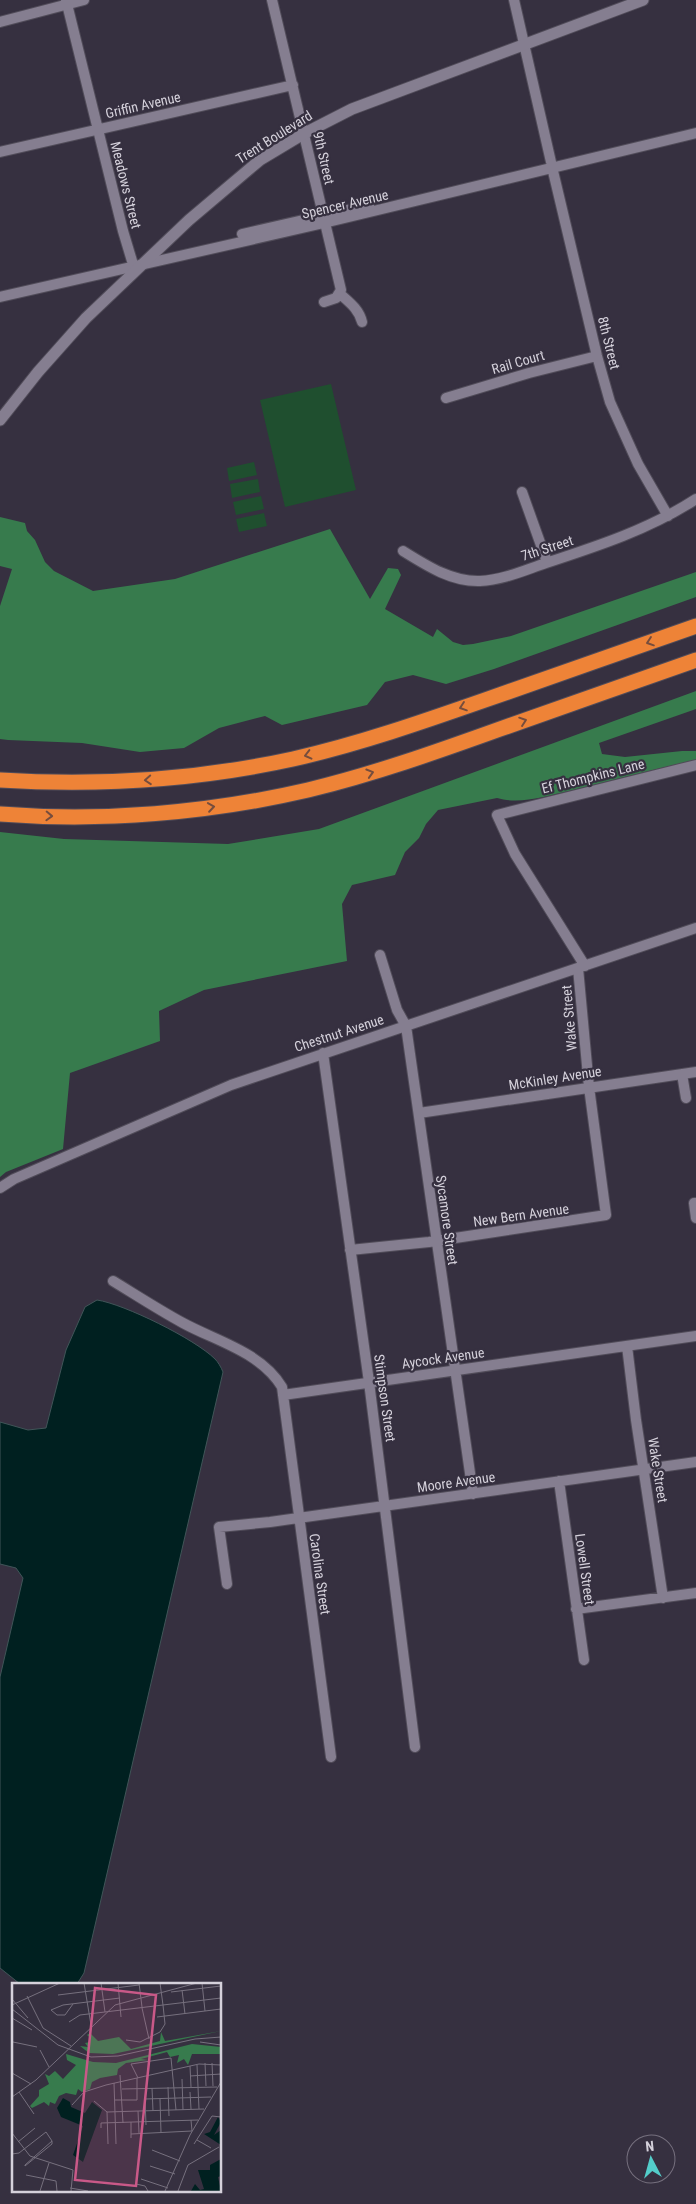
<svg xmlns="http://www.w3.org/2000/svg" width="696" height="2204" font-family="'Roboto Condensed',sans-serif">
  <style>
    .green { fill: #1f4f2f }
    .forest { fill: #377b4d }
    .water { fill: #002020; stroke: #405558 }
    .lines { fill: none; stroke-linecap: round; stroke-linejoin: round }
    .minor-casing { stroke: #514c59; stroke-width: 12 }
    .tertiary-casing { stroke: #514c59; stroke-width: 13 }
    .motorway-casing { stroke: #514c59; stroke-width: 17 }
    .minor { stroke: #857e90; stroke-width: 10 }
    .tertiary { stroke: #857e90; stroke-width: 11 }
    .motorway { stroke: #ee8337; stroke-width: 15 }
    .oneway { stroke: #764d3d }
    .labels { text-anchor: middle; stroke-width: 4.5; stroke-linejoin: round; paint-order: stroke }
    .street-label { font-size: 14px; fill: #d5d1db; stroke: #363040 }
    .inset-road { fill: none; stroke: #76707e; stroke-width: 1 }
    .view { fill: #c95988; fill-opacity: 0.15; stroke: #c95988; stroke-width: 2.5 }
    .inset-edge { fill: none; stroke: #d5d1db; stroke-width: 2.5 }
  </style>
  <rect width="100%" height="100%" fill="#363040"/>
  <path class="green" d="M331,384l25,106 -71,17 -25,-107z
    M254,462l3,13 -28,6 -2,-13z
    M258,479l2,13 -28,6 -2,-14z
    M261,496l3,13 -28,6 -3,-13z
    M264,513l3,13 -28,6 -3,-13z"/>
  <path class="forest" d="M0,517l25,6 2,8 8,9 10,22 9,9 39,20 82,-12 155,-50 40,70 18,-31 10,1 3,6 -16,34 48,28 4,-8 16,13 10,3 10,-1 38,-8 185,-64v25l-202,72 -48,15 -33,-9 -28,7 -18,23 -85,20 -17,-9 -46,12 -35,20 -44,4 -58,-9 -74,-3 -8,-1v-133l12,-37 -12,-3z
    M696,691v18l-97,34 3,11 23,3 57,-6h14v9c-43,9 -85,21 -127,31 -24,5 -49,14 -72,7l-59,12 -12,14 -7,14 -14,14 -10,23 -43,10 -10,19 5,57 -143,29 -45,21 1,30 -90,32 -7,76 -57,23 -6,5v-345l64,7 164,5 91,-15z"/>
  <path class="water" d="M97,1300c27,4 98,39 118,59 3,3 6,8 8,13l-139,601 -7,11h-57l-20,-16v-291l23,-99 -7,-10 -16,-4v-142l28,8 18,-2 20,-78 19,-43z"/>
  <g class="lines">
    <defs>
      <path id="minor" d="M66,0l57,231 9,30
        M272,0l69,290 -5,8 -12,4
        M514,0l37,162
        M0,22l84,-22
        M0,152l293,-67
        M552,167l45,189 13,46 28,62 30,52
        M242,234l127,-29
        M339,293c10,9 20,16 23,29
        M0,297l324,-74 372,-90
        M446,398l83,-25 68,-17
        M522,492l25,70
        M403,551c24,15 49,31 77,30 23,-1 45,-11 66,-18 52,-17 104,-34 150,-64
        M380,955l17,55 9,16 67,468
        M585,966l-70,-112 -18,-39 199,-50
        M323,1053l46,329 46,365
        M682,1074l4,24
        M419,1113l277,-41
        M0,1188l14,-9 217,-94 465,-157
        M696,1203h-2l2,15
        M350,1250l79,-8 177,-27 -17,-128 -11,-119
        M113,1281c23,14 46,29 70,42 33,18 78,29 99,64l49,370
        M627,1346l9,74 27,178
        M283,1395l413,-59
        M559,1481l25,179
        M227,1584l-8,-57 51,-5 426,-60
        M576,1609l120,-16"/>
      <path id="tertiary" d="M0,420l38,-48 48,-54 103,-98 71,-60 45,-27 47,-24 291,-109"/>
      <path id="motorway" d="M0,780c98,6 197,0 293,-21 66,-15 129,-37 192,-59 70,-25 141,-49 211,-74
        M0,814c102,8 209,-1 308,-24 66,-16 128,-38 192,-61 65,-23 131,-46 196,-69"/>
    </defs>
    <use href="#minor" class="minor-casing"/>
    <use href="#tertiary" class="tertiary-casing"/>
    <use href="#motorway" class="motorway-casing"/>
    <use href="#minor" class="minor"/>
    <use href="#tertiary" class="tertiary"/>
    <use href="#motorway" class="motorway"/>
  </g>
  <defs><path id="oneway-chevron" d="M-2-3.5L2.5 0L-2 3.5" fill="none" stroke-width="1.6" stroke-linecap="round" stroke-linejoin="round" transform="scale(1.25)"/></defs>
  <g class="oneway">
    <use href="#oneway-chevron" transform="translate(650 642) rotate(161)"/>
    <use href="#oneway-chevron" transform="translate(463 707) rotate(161)"/>
    <use href="#oneway-chevron" transform="translate(523 721) rotate(-19)"/>
    <use href="#oneway-chevron" transform="translate(308 755) rotate(166)"/>
    <use href="#oneway-chevron" transform="translate(370 773) rotate(-17)"/>
    <use href="#oneway-chevron" transform="translate(148 780) rotate(176)"/>
    <use href="#oneway-chevron" transform="translate(211 807) rotate(-8)"/>
    <use href="#oneway-chevron" transform="translate(49 816) rotate(2)"/>
  </g>
  <g class="labels">
    <g class="street-label">
      <text transform="translate(143 105) rotate(-13)" y="5">Griffin Avenue</text>
      <text transform="translate(274 137) rotate(-32)" y="5">Trent Boulevard</text>
      <text transform="translate(324 158) rotate(77)" y="5">9th Street</text>
      <text transform="translate(126 185) rotate(76)" y="5">Meadows Street</text>
      <text transform="translate(345 204) rotate(-13)" y="5">Spencer Avenue</text>
      <text transform="translate(609 343) rotate(76)" y="5">8th Street</text>
      <text transform="translate(518 362) rotate(-16)" y="5">Rail Court</text>
      <text transform="translate(547 548) rotate(-18)" y="5">7th Street</text>
      <text transform="translate(593 776) rotate(-14)" y="5">Ef Thompkins Lane</text>
      <text transform="translate(569 1018) rotate(-95)" y="5">Wake Street</text>
      <text transform="translate(339 1033) rotate(-18)" y="5">Chestnut Avenue</text>
      <text transform="translate(555 1078) rotate(-9)" y="5">McKinley Avenue</text>
      <text transform="translate(521 1215) rotate(-8)" y="5">New Bern Avenue</text>
      <text transform="translate(447 1220) rotate(82)" y="5">Sycamore Street</text>
      <text transform="translate(443 1358) rotate(-8)" y="5">Aycock Avenue</text>
      <text transform="translate(385 1398) rotate(82)" y="5">Stimpson Street</text>
      <text transform="translate(658 1470) rotate(81)" y="5">Wake Street</text>
      <text transform="translate(456 1482) rotate(-8)" y="5">Moore Avenue</text>
      <text transform="translate(585 1569) rotate(82)" y="5">Lowell Street</text>
      <text transform="translate(320 1574) rotate(82)" y="5">Carolina Street</text>
    </g>
  </g>
  <g transform="translate(12 1983)">
    <rect width="209" height="209" fill="#363040"/>
    <path d="M209,48l-108,23 -24,-1 -9,-7 8,1 -3,-4 5,-1 1,-4 -4,-3 3,-2 8,8 21,-4 12,12 29,-8 1,-9 4,9zM180,61l29,3v7h-29l-4,11 -4,-6 -7,4 2,-8 -9,2 -3,-5 -26,7 7,1 -22,3 -8,6 -1,6 -17,3 -8,4 -2,7 -8,3 -4,-3 -2,6 -10,-2 -7,3 -4,8 -5,-2 -1,4 -5,-4 -12,6 -2,-2 9,-10v-6l10,-6 -4,-10 4,2 6,-5 8,8 13,-14 -9,-5 -1,-6 27,8 23,1z" fill="#377b4d"/>
    <path d="M51,115l7,4 1,5 14,6 7,-11 10,8 -19,52 -10,-7 10,-29 -22,-9 -4,-9zM206,134l3,5 -7,13 7,-5v15l-17,-11 6,-2zM209,176v17l-3,1 3,14h-30l4,-7 5,6 4,-1 -6,-19h12v-5z" fill="#002020"/>
    <path class="inset-road" d="M72,0l7,42M89,0l4,29M106,0l3,34M127,0l3,24M148,0l3,22M190,0l3,28M170,7l3,24M159,9l50,-6M46,12l81,-10M15,13l16,32 28,18M0,16l16,19M61,21l-8,11h-8l-6,-5 12,-5 57,-7M0,22l48,-22M130,25l7,31M0,26l46,36 33,12 27,-1 77,-17 26,-2M145,34l64,-8M0,35l20,12M57,39l11,-7 141,-17M114,57l14,2 20,-10 5,-8 -2,-19M1,59l24,5M188,59l21,3M28,67l9,17M193,80l1,23M200,80l1,23M185,82l2,44M178,83l1,21M0,90l19,11M108,92l3,48M178,93l31,-2M126,95l-7,-14 40,-6 5,52M170,96l1,31M102,100l2,61M156,104l1,29M140,105l1,23M110,106l95,-2M7,109l15,22M178,109l1,17M0,114l24,-17 79,-75 82,-22M148,116l1,34M103,117h22v-22M82,118l13,11 97,-3M60,122l12,-13 22,-7 93,-21 22,1M126,128l1,22M95,129l1,32M119,139v16M134,142l-1,-26 66,-2M89,145v-5l97,-3M0,150l18,23 43,14 -2,21M119,151l61,-3 -1,-11M185,157l14,8M40,158v3l-27,22v-1zM6,159l17,-14M182,161l18,-28 9,1M140,167l28,11M0,171l7,-1 27,-21 6,9M138,183l25,8M14,192l30,6 1,10M129,196l27,9M124,201l9,2 3,5M58,205l18,3M28,208l9,-28M153,208l25,-56 31,-53M166,208l10,-26 31,-18"/>
    <path class="view" d="M83,5l61,7 -20,191 -61,-6z"/>
    <rect width="209" height="209" class="inset-edge"/>
  </g>
  <g transform="translate(651 2159) rotate(354)"><circle r="24" fill="#363040" stroke="#76707e"/>
  <path d="M0-4L9 19L0 12L-9 19Z" fill="#53cdca"/>
  <text y="-8" font-size="14" font-weight="bold" text-anchor="middle" fill="#d5d1db">N</text>
  </g>
</svg>
